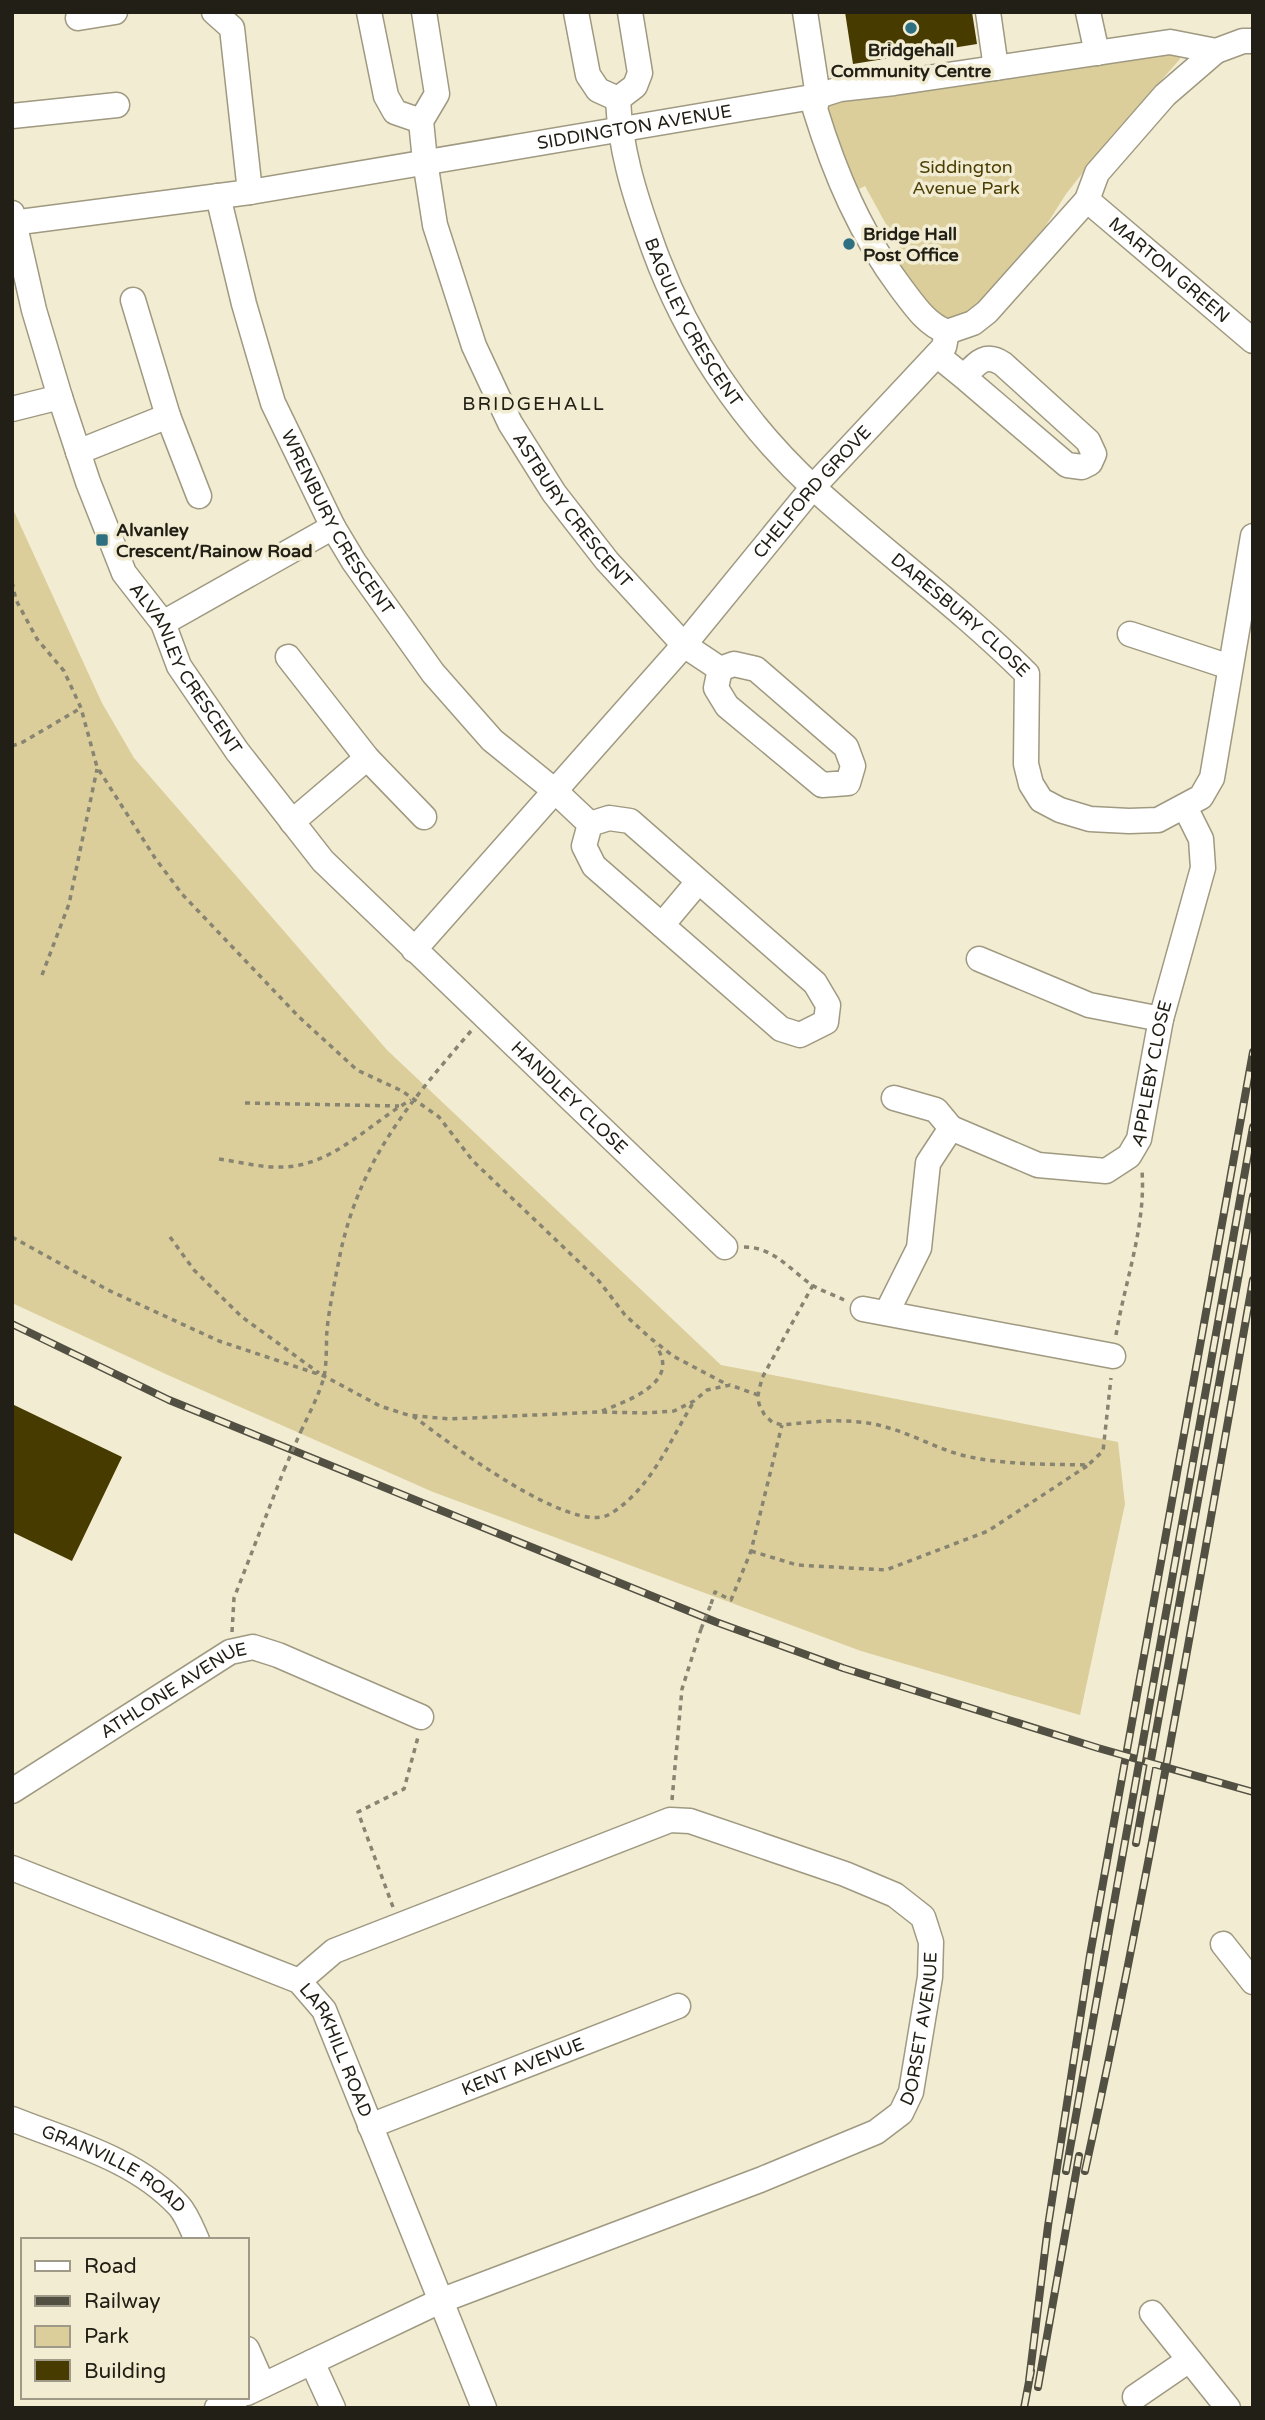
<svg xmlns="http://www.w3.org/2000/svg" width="1265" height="2420" font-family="'Varela Round',sans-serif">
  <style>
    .green { fill: #dbce9b }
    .building { fill: #483b00 }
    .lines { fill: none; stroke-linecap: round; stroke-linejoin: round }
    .minor-casing { stroke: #9f9981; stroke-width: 27 }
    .path { stroke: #888472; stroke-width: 3.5; stroke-dasharray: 5 5; stroke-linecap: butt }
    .minor { stroke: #fff; stroke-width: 24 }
    .rail-casing { stroke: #525042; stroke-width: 8 }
    .rail { stroke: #f2ecd2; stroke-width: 5; stroke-dasharray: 16; stroke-linecap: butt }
    .path-bridge { stroke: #888472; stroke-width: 3.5; stroke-dasharray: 5 5; stroke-linecap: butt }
    .poi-dot { fill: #2e7082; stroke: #f2ecd2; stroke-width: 2.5 }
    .labels { text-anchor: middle; stroke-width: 7; stroke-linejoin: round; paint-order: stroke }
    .poi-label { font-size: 18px; font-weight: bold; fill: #222016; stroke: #f2ecd2; text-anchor: start }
    .street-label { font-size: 18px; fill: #222016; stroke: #f2ecd2 }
    .park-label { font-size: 18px; fill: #4b3e02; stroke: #f2ecd2 }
    .neighbourhood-label { font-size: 19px; letter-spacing: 2px; fill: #222016; stroke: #f2ecd2 }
  </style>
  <rect width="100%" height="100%" fill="#f2ecd2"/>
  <path class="green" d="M1172,54l7,2 1,3 -70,79 -44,56 -21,33 -74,85 -15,9 -15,-2 -48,-54 11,-8 -39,-71 -12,6 -28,-90z
    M12,507l90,196 32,55 253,292 334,315 397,77 7,62 -45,211 -219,-64 -428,-159 -263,-116 -158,-73z"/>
  <path class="building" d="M845,12h127l5,32 -124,20z
    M12,1404l110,53 -50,104 -60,-29z"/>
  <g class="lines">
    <defs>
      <g id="minor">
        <path d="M214,12l18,16 18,164"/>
        <path d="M369,12l17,84 9,16 26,9"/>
        <path id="s1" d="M424,12l13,82 -16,27 4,40 10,64 39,121 36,77 44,70 53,68 77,84 36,24 14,-5 22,5 90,78 7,19 -5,17 -26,2 -95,-79 -11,-18 4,-19"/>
        <path d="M576,12l12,63 10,15 20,9"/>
        <path d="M805,12l13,84 -3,13c20,65 45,124 86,179 13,17 25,36 46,44"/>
        <path d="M988,12l8,56"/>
        <path d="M1088,12l9,41"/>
        <path d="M78,18l37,-6"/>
        <path id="s2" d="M618,99c2,49 16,94 32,139 33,96 90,182 165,251 69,63 146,119 212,185l-1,90 5,20 10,16 19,10 30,9 39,2 29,-1 43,-23 11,-19 41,-242"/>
        <path d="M618,99l17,-13 5,-13 -10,-61"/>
        <path d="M12,116l105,-11"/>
        <path id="s3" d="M218,196l26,108 29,99 60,124 21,35 79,111 59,67 63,51 35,33"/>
        <path id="s4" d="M1087,200l166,141"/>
        <path id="s5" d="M12,213l22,97 26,87 28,85 36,91 39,50 16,43 58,85 86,110 402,386"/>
        <path id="s6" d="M12,223l238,-31 568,-96 22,-7 54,-6 276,-41 46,9 27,-10h10"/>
        <path d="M133,300l35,116 31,80"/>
        <path d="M947,332l26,-9 14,-11 100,-112 10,-27 68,-78 51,-44"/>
        <path d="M937,355l27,22c13,-14 21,-25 39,-13l85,77 6,13 -4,9 -8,4 -15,-2 -103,-88"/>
        <path d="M12,409l48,-12"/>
        <path d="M78,452l90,-36"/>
        <path d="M163,623l170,-96"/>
        <path d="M1130,634l100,33"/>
        <path d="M288,657l79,101 57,59"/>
        <path d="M609,818l21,3 185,162 13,22 -2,17 -26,13 -19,-6 -187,-163 -10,-20 6,-22z"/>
        <path d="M292,822l75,-64"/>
        <path d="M662,925l36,-43"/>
        <path id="s7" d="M414,950l270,-305 129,-158 131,-140 3,-15"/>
        <path d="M979,959l110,46 72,14"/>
        <path d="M894,1098l42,12 15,18"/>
        <path d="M863,1309l250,47"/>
        <path id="s8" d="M887,1312l32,-64 9,-85 23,-35 87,37 68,6 23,-15 10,-17 22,-120 42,-151 -2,-29 -16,-32"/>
        <path id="s9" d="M12,1791l218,-139 23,-5 25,8 143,62"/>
        <path id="s10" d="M12,1868l287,113 25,29 160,398"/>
        <path d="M1223,1944l30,38"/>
        <path id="s11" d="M12,2119c58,23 124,40 167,87 8,9 13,23 18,34"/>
        <path id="s12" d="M370,2126l308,-120"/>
        <path d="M1152,2313l76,95"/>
        <path d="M247,2349l16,36"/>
        <path d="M312,2362l21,46"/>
        <path id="s13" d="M247,2393l193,-92 320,-121 116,-48 25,-19 10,-21 19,-115 1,-35 -8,-25 -28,-22 -50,-21 -155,-53 -20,-1 -336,131 -35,30"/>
        <path d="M1135,2397l54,-37"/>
        <path d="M217,2408l21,-11"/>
      </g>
    </defs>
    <use href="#minor" class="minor-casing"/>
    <path class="path" d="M12,582l4,18 21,39 27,32 17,37 16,59 58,91 27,36 116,122 59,54 45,21 37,26 34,44 126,120 26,34 24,22 24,19 55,29
      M12,746l11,-4 58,-34
      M42,975l27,-71 28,-135
      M245,1103l154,3
      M219,1159c21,3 43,9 64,8 50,-1 88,-45 128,-67
      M12,1237l96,53 111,51 105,35 56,30 28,9 41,4 150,-7 46,1 29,-2 20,-10 13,-11 23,-5 28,10
      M170,1237l24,33 48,47 77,56
      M744,1247c30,0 46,23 68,38 10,6 22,10 32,15
      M813,1285l-51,93 -4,17 1,9 5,10 8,8 10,3c35,-4 73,-8 107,3 28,8 52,23 81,29 39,8 78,7 118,8l15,-14 8,-73
      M1116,1335c9,-54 30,-109 26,-164
      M602,1411c24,-10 80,-28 54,-65
      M413,1416c32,24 159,121 197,98 41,-25 59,-72 83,-111
      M301,1431c8,-17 18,-36 23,-54 3,-15 2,-33 3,-48 3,-26 9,-54 14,-79 21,-93 70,-149 130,-219
      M751,1551l46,14 89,5 102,-39 99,-65
      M711,1604l4,-12 16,8 20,-49 31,-126
      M232,1632l2,-34 50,-128
      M672,1800l10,-111 19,-60
      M393,1907l-35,-95 46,-23 14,-52"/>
    <use href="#minor" class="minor"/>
    <defs>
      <path id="rail" d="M12,1324l157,76 547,222 127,46 255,80 155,44
        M1136,1843l117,-647
        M1066,2171l187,-1044
        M1085,2171c65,-295 115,-594 168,-891
        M1029,2381l19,-155 42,-271 163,-903
        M1038,2387l41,-231
        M1024,2408l7,-37"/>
    </defs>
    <use href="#rail" class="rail-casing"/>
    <use href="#rail" class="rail"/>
    <path class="path-bridge" d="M284,1470l17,-39
      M701,1629l10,-25"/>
  </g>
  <g class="poi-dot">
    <circle cx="911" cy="28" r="7"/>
    <circle cx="849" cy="244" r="7"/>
    <rect x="95" y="533" width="14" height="14" rx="3.5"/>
  </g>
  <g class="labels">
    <g class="poi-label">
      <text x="911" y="56" text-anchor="middle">Bridgehall<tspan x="911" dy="21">Community Centre</tspan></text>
      <text x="863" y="240">Bridge Hall<tspan x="863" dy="21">Post Office</tspan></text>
      <text x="116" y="536">Alvanley<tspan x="116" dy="21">Crescent/Rainow Road</tspan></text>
    </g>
    <g class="street-label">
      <text dy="6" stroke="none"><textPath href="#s6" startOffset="630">SIDDINGTON AVENUE</textPath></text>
      <text dy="6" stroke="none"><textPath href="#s4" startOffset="108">MARTON GREEN</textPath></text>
      <text dy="6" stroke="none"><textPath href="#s2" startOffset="238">BAGULEY CRESCENT</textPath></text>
      <text dy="6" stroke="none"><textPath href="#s7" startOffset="607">CHELFORD GROVE</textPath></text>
      <text dy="6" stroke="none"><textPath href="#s1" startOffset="539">ASTBURY CRESCENT</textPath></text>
      <text dy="6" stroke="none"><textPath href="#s3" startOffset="350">WRENBURY CRESCENT</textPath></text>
      <text dy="6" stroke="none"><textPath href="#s2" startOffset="639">DARESBURY CLOSE</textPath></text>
      <text dy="6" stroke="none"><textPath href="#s5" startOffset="492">ALVANLEY CRESCENT</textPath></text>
      <text dy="6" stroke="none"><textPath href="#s8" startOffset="476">APPLEBY CLOSE</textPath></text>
      <text dy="6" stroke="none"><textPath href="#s5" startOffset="1071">HANDLEY CLOSE</textPath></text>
      <text dy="6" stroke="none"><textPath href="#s9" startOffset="191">ATHLONE AVENUE</textPath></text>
      <text dy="6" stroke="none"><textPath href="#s13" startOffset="800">DORSET AVENUE</textPath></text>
      <text dy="6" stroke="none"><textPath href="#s10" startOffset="388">LARKHILL ROAD</textPath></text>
      <text dy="6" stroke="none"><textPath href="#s12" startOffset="164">KENT AVENUE</textPath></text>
      <text dy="6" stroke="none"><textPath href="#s11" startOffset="114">GRANVILLE ROAD</textPath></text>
    </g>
    <g class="park-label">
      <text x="966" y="173">Siddington<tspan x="966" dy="21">Avenue Park</tspan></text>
    </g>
    <g class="neighbourhood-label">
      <text x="534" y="410">BRIDGEHALL</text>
    </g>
  </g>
  <rect width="1265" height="2420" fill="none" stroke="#222016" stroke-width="28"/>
  <rect x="21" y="2238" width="228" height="161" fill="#f2ecd2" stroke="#9f9a87" stroke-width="2"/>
  <rect x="35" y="2261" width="35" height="10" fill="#ffffff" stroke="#9f9a87" stroke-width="2"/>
  <text x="84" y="2273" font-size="21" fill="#222016">Road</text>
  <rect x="35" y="2296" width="35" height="10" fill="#525042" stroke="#9f9a87" stroke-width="2"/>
  <text x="84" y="2308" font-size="21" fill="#222016">Railway</text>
  <rect x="35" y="2326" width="35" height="21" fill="#dbce9b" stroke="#9f9a87" stroke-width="2"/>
  <text x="84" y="2343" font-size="21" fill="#222016">Park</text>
  <rect x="35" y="2360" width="35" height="21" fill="#483b00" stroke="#9f9a87" stroke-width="2"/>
  <text x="84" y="2378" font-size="21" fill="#222016">Building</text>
</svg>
